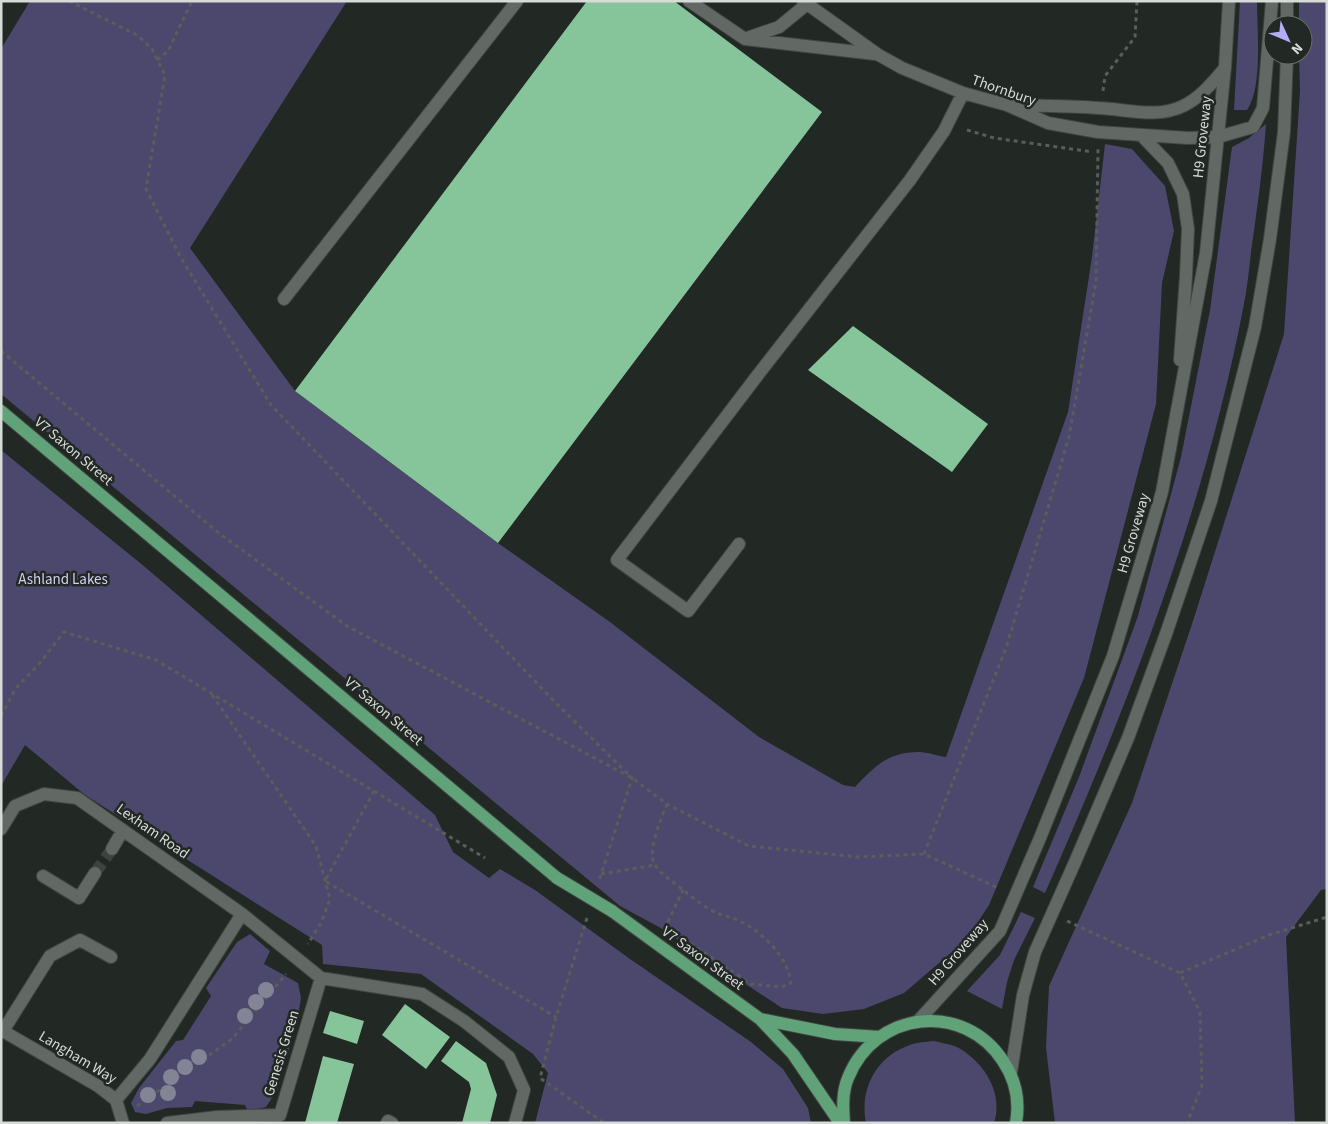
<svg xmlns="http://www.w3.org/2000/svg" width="1328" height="1124" font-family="'Source Sans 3',sans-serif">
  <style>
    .green { fill: #4c476d }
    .building { fill: #86c499 }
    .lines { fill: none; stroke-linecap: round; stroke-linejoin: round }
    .minor-tunnel { stroke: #3d433f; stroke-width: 12; stroke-dasharray: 12 6; stroke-linecap: butt }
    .minor-casing { stroke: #414642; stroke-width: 14 }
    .major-casing { stroke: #414642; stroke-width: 14 }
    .path { stroke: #595e5a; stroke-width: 3; stroke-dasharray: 4 4; stroke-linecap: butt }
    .minor { stroke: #626964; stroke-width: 12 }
    .major { stroke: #61a378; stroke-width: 12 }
    .minor-bridge-casing { stroke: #414642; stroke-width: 14; stroke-linecap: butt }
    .major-bridge-casing { stroke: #414642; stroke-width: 14; stroke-linecap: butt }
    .minor-bridge { stroke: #626964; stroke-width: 12 }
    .major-bridge { stroke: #61a378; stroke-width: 12 }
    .tree { fill: #838495 }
    .labels { text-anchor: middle; stroke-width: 5; stroke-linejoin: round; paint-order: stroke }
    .street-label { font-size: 15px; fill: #d7dbd8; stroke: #222824 }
    .park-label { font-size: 15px; fill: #d2cff2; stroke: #222824 }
  </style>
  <rect width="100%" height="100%" fill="#222824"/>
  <path class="green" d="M30,1h317l-157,247 105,143 203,152 112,79 149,115 84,48 12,2c20,-21 33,-35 64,-35 9,0 18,4 27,5l122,-345 24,-155 13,-113 27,5 33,37 9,45 -12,52 -6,121 -72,274 -95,227 -23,35 -62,53 -40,16 -41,5 -41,-6 -123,-81 -39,-21 -619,-512v-345z
    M1240,1h17c0,28 6,86 -10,109h-13z
    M1299,1h28v888l-6,1 -35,47 9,186h-240l-9,-75 3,-62 83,-183 61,-182 91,-287 16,-243 -1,-36h4v-30h-4z
    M1266,124c-3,43 -9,86 -15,128 -2,19 -4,38 -8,57 -39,202 -115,396 -198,584l-12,-6 46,-110 59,-161 43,-159 29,-147 22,-163 17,-9z
    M1,450l144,117 290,248 18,37 36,26 11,-9 35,21 95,69 121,83 32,27 25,39 3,15h-276l13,-50 -15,-19 -112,-80 -98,-10 -1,-19 -237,-150 -60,-50 -24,41z
    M1021,912l14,6 -21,42 -7,22 -5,27 -35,-18 33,-36z
    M250,934l20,17 -6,13 34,19 3,15 -3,19 -21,73 -11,17 -18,4 -3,-6 -50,-4 -3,6 -25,1 -21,6 -11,-2 -4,-9 8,-15 37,-47 7,-1 28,-44 -5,-8 31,-46z
    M934,1041c7,2 16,3 23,6 26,14 47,45 37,76h-128c-7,-35 11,-67 44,-78 7,-3 16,-3 24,-4z"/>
  <path class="building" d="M587,1h87l148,111 -324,431 -203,-152z
    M853,326l135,98 -36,48 -144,-102z
    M405,1004l45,33 -24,32 -44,-34z
    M330,1011l34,10 -7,23 -34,-11z
    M456,1041l30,22 11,32 -7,28h-28l9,-34 -2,-7 -28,-21z
    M323,1056l31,8 -17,59h-32z"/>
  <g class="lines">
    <path class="minor-tunnel" d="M95,873l17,-24"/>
    <defs>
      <path id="minor" d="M689,1l56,38 130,15
        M803,1l74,53 25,14 61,25 44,12 41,18 50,9 90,6 30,-1 35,-10 10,-19 9,-107
        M1287,1v24
        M750,37l29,-10 28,-23
        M1014,105c28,1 57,1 85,3 27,1 58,11 84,-2 17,-8 30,-24 42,-38
        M1141,135l27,28 15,31 5,35 -2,47 -6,84
        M284,299l233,-298
        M739,544l-51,67 -71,-51 140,-184 153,-196 34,-49 19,-38
        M1,829l14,-23 29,-12 33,4 165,116 79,64 101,16 42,27 45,36 15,33 -9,33
        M1040,838l73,-182 49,-164 44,-239 19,-186 4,-66
        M112,849l11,-19
        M1075,862l53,-124 38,-104 45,-133 44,-174 15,-88 14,-107 3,-77
        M43,876l36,22 16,-25
        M918,1021l82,-90
        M1,1030l97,56 18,14 7,23
        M3,1031l47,-75 30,-16 31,17
        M1011,1072l12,-77 12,-43
        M116,1100l34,-41 92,-145
        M167,1123l50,-6 63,-2 41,-137
        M387,1123l1,-2 4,2"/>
      <path id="major" d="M1,411l556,467
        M612,911l148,108 33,35 47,69
        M760,1019l75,15 45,3
        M844,1123c-1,-15 -2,-31 4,-45 27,-68 116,-77 155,-17 13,19 17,39 13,62"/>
    </defs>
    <use href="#minor" class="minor-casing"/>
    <use href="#major" class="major-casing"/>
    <path class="path" d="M69,1l68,34 15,14 13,26 -19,114 35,69 90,147 282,295 79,78 -33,103
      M157,60l11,-9 24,-50
      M1103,91l2,-15 30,-39 2,-36
      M967,130l27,8 99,14
      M1,351l219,183 127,92 285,152 35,26 82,42 110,11 65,-3 74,34
      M212,695l104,151 14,53 -9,24 -13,21
      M1,716l15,-28 23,-24 25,-32 92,28 329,198
      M374,791l-49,90 231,136
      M667,804c-5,12 -18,43 -14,56 2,9 13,17 20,22 13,10 28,24 44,31 7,3 15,4 22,8 23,10 49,36 52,62l-9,4 -31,-3 -61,-41
      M924,854l82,-206 63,-211 27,-156 2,-132
      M601,874l55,-9
      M587,918l-31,99 -16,61 64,45
      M1067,921l113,52 20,39 2,73 -15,38
      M669,928l-3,-2 17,-36
      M1180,973l89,-38 58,-18
      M137,1106l95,-67 54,-65"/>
    <use href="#minor" class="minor"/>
    <use href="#major" class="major"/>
    <defs>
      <path id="minor-bridge" d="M1000,931l40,-93
        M1035,952l40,-90"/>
      <path id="major-bridge" d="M557,878l55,33"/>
    </defs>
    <use href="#minor-bridge" class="minor-bridge-casing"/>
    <use href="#major-bridge" class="major-bridge-casing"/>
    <use href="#minor-bridge" class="minor-bridge"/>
    <use href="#major-bridge" class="major-bridge"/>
  </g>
  <g class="tree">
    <circle cx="266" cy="990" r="8"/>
    <circle cx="256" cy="1002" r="8"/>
    <circle cx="245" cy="1016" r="8"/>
    <circle cx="199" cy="1057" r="8"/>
    <circle cx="185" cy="1067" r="8"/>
    <circle cx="171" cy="1077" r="8"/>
    <circle cx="168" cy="1093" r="8"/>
    <circle cx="148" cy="1095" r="8"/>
  </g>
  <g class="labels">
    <g class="street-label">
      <text transform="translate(1004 90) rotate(19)" y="5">Thornbury</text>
      <text transform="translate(1202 137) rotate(-84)" y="5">H9 Groveway</text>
      <text transform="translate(74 451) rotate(40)" y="5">V7 Saxon Street</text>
      <text transform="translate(1133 533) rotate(-74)" y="5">H9 Groveway</text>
      <text transform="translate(384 711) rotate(40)" y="5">V7 Saxon Street</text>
      <text transform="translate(153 831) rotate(35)" y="5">Lexham Road</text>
      <text transform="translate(958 952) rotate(-49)" y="5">H9 Groveway</text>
      <text transform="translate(703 958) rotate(36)" y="5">V7 Saxon Street</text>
      <text transform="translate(281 1053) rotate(-73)" y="5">Genesis Green</text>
      <text transform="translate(78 1057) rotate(31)" y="5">Langham Way</text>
    </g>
    <g class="park-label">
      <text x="63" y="584">Ashland Lakes</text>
    </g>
  </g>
  <rect width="1328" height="1124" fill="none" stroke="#d7dbd8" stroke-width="5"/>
  <g transform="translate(1288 40) rotate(134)"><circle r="24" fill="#222824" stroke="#6a706c"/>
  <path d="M0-4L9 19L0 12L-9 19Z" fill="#b5acf8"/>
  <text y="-8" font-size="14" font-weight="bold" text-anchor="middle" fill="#d7dbd8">N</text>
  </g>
</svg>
